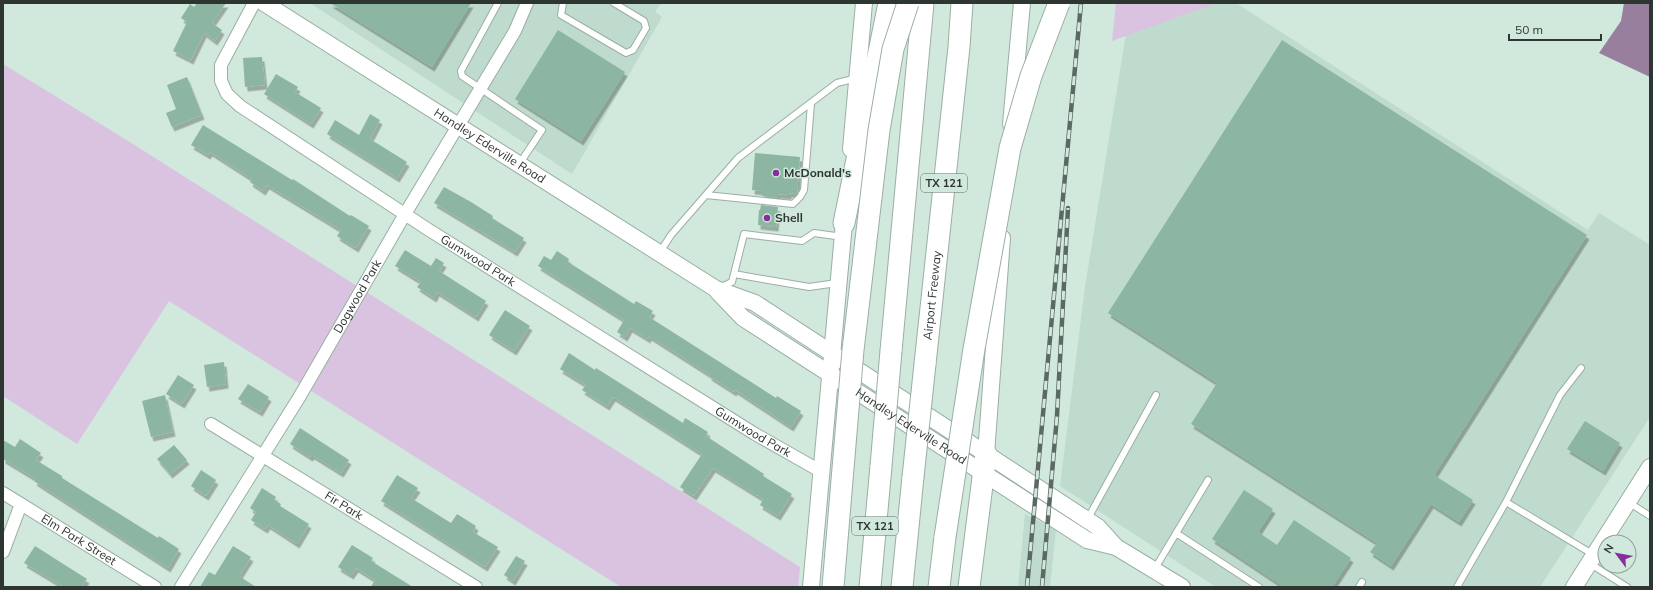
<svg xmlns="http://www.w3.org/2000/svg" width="1653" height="590" font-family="Mulish,sans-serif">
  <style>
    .built { fill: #bedbcd }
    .green { fill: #dac3e0 }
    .water { fill: #987f9e }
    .building { fill: #8cb6a1; filter: url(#shadow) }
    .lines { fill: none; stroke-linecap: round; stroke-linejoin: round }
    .lane-casing { stroke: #9aafa4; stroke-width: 8 }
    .street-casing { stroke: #9aafa4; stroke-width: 14 }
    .secondary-casing { stroke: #9aafa4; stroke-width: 18 }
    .highway-casing { stroke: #9aafa4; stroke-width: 23 }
    .lane { stroke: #fff; stroke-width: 6 }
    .street { stroke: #fff; stroke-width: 12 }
    .secondary { stroke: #fff; stroke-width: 16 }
    .highway { stroke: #fff; stroke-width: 21 }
    .rail-casing { stroke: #5c6862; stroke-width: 4.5 }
    .rail { stroke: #d1e8dc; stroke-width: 3; stroke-dasharray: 9; stroke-linecap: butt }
    .highway-bridge-casing { stroke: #9aafa4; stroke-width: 23; stroke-linecap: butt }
    .highway-bridge { stroke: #fff; stroke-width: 21 }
    .poi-dot { fill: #862e9b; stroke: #d1e8dc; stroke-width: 1.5 }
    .labels { text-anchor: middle; stroke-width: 3; stroke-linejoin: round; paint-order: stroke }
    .shield { fill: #d1e8dc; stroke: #5f6b65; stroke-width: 1 }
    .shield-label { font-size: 11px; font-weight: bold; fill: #2e3632 }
    .street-label { font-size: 12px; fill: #2e3632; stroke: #d1e8dc }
    .poi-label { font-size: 12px; font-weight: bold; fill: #2e3632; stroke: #d1e8dc; text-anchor: start }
  </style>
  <defs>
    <filter id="shadow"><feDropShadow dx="2.5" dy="4.5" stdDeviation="0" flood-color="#0004"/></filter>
  </defs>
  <rect width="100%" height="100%" fill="#d1e8dc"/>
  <path class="built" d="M310,3h351l-6,9 7,5 -90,157z
    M1131,3h105l352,227 11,-17 51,32v172l-110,170h-324l-156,-101 25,-199z
    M1025,514l31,16 -6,57h-32z"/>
  <path class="green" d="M1116,3h101l-105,38z
    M3,64l130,80 667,423 -2,20h-177l-452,-286 -92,143 -74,-48z"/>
  <path class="water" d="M1624,3h26v74l-51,-24 22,-32z"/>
  <path class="building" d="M197,3h29l-14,20 10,7 -7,11 -11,-8 -13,27 -18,-9 14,-29 -6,-4 9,-14 4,3z
    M330,3h141l-39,64z
    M558,30l67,42 -44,69 -66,-42z
    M1282,40l305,195 -153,240 39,25 -14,22 -28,-18 -40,62 -21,-14 7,-9 -186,-119 26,-41 -109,-70z
    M262,57l3,28 -20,2 -2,-29z
    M276,74l22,13 -3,5 26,16 -10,16 -47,-30z
    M187,77l15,38 -30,12 -6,-14 10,-4 -9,-24z
    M370,114l10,6 -10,19 37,23 -10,16 -70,-44 8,-14 24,15z
    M203,125l89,55 1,-1 57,37 1,-1 18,11 -13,22 -19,-12 4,-6 -74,-45 -4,6 -13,-9 2,-3 -42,-27 -2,3 -17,-10z
    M755,153l45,4 -3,37 -8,-1v2l-11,-1v4l-16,-2v-5l-10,-1z
    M444,187l27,15 22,14 -1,2 32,20 -9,14 -81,-49z
    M761,205l17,2 -2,20 -18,-2 1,-15h1z
    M405,250l26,16 5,-8 8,5 -5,8 47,30 -10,16 -39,-25 -3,6 -17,-11 4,-5 -26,-16z
    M557,251l12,8 -1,3 66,42 2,-3 17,10 -4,6 127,81 1,-2 24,15 -10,16 -56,-37 -1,2 -25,-16 1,-1 -61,-39 -1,3 -18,-11 -5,9 -8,-5 7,-12 -86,-54 6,-10 7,4z
    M505,310l25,16 -16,25 -25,-16z
    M569,353l26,17 1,-2 87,55 2,-5 23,14 -2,4 58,38 -1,2 29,18 -14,22 -18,-11 3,-6 -50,-31 -19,28 -14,-9 22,-33 -89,-57 -6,9 -25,-16 4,-5 -26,-16z
    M224,362l2,22 -19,3 -3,-22z
    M178,375l16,10 -12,19 -16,-10z
    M248,384l21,13 -9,15 -22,-13z
    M165,395l8,37 -22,5 -9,-36z
    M1585,421l35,22 -17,28 -36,-22z
    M300,428l49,32 -8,13 -29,-18 -2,2 -20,-13z
    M20,439l21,14 -5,7 26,16v2l96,60 1,-2 20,13 -11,19 -134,-87 2,-2 -33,-20v-19l12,7z
    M174,445l13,15 -17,14 -13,-15z
    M201,470l15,10 -10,16 -15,-10z
    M397,475l21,13 -7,10 40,25 6,-9 19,12 -3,6 25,15 -13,20 -104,-66z
    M262,488l14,9 -2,3 7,4 -1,2 29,18 -12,20 -29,-19 -3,4 -14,-9 5,-8 -6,-4z
    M1244,490l29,19 -15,23 19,13 17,-25 57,38 -19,29h-48l-72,-48z
    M352,545l21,13 -2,3 42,26h-42l4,-7 -19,-12 -5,7 -13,-8z
    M35,546l52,33 -6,8h-17l-40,-24z
    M233,546l18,11 -12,19 17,11h-56l9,-15 6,3z
    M516,556l9,5 -12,20 -9,-6z"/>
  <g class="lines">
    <defs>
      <path id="lane" d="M498,3l-37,68 1,5 80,54 -22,33
        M563,3l-2,12 65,38 7,-3 13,-22 -2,-7 -30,-18
        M706,195l87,9 7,-7 4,-7 7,-86
        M660,252l11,-17 67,-77 99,-75 20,-5
        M734,274l75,13 28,-4
        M721,287l11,-5 12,-48 58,7 12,-8 29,4
        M1581,368l-21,27 -54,107 88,53
        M1628,502l22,14
        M1087,520l69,-125
        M1176,533l83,54
        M1589,563l38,24
        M1154,570l54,-90
        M1359,587l3,-5
        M1457,587l49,-85"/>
      <g id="street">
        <path id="s1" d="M254,3l-33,62v16l6,13 13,12 189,124 326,204 67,38"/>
        <path id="s2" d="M211,424l265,163"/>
        <path id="s3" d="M3,493l152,94"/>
        <path d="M3,552l18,-48"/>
        <path id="s4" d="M181,587l119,-191 105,-182 110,-183 12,-28"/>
      </g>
      <g id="secondary">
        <path id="s5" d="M264,3l452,286 39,14 343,224 18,20 66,40"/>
        <path d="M1011,124l11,-121"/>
        <path d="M851,149l13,-146"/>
        <path id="s6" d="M718,292l25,26 344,222 29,7"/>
        <path d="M986,454l16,-216"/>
        <path d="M811,587l34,-375"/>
        <path d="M1574,587l76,-120"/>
      </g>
      <g id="highway">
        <path d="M844,223l45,-220"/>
        <path d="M891,351l32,-348"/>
        <path id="s7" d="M925,364l34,-317 3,-44"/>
        <path d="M870,587l11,-121"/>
        <path d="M902,587l11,-110"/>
        <path d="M939,587l6,-50"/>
        <path d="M969,587l17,-133"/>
      </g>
    </defs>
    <use href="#lane" class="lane-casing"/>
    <use href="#street" class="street-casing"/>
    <use href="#secondary" class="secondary-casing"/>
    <use href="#highway" class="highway-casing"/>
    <use href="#lane" class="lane"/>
    <use href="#street" class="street"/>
    <use href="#secondary" class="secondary"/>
    <use href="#highway" class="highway"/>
    <defs>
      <path id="rail" d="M1027,587l54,-584
        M1042,587l15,-171 11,-208"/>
    </defs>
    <use href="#rail" class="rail-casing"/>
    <use href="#rail" class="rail"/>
    <defs>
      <path id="highway-bridge" d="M881,466l10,-115
        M913,477l12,-113
        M945,537l29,-188 36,-201 21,-72 28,-73
        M833,587l20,-237 26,-220 14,-81 15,-46"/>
    </defs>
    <use href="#highway-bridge" class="highway-bridge-casing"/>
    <use href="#highway-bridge" class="highway-bridge"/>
  </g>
  <g class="poi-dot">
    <circle cx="776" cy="173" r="4"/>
    <circle cx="767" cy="218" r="4"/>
  </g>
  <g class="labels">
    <g class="shield">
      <rect x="921" y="174" width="46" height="18" rx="3"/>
      <rect x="852" y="517" width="46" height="18" rx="3"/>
    </g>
    <g class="shield-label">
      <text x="944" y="187">TX 121</text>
      <text x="875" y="530">TX 121</text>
    </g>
    <g class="street-label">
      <text dy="4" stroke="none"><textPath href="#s5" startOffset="267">Handley Ederville Road</textPath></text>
      <text dy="4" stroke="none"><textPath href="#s1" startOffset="402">Gumwood Park</textPath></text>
      <text dy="4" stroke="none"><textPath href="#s7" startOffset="69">Airport Freeway</textPath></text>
      <text dy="4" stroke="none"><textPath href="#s4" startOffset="340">Dogwood Park</textPath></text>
      <text dy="4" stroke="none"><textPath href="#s6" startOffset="236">Handley Ederville Road</textPath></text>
      <text dy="4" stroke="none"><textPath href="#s1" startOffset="726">Gumwood Park</textPath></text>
      <text dy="4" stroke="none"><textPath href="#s2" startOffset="156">Fir Park</textPath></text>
      <text dy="4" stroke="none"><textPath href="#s3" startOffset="89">Elm Park Street</textPath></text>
    </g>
    <g class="poi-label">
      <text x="784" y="177">McDonald's</text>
      <text x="775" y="222">Shell</text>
    </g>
  </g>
  <rect width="1653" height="590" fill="none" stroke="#2e3632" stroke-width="8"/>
  <g transform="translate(1617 554) rotate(302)"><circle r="19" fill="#d1e8dc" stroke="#90a198"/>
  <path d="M0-3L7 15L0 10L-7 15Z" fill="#862e9b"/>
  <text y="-6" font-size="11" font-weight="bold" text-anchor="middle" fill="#2e3632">N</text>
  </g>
  <path d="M1509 34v6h92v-6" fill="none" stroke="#2e3632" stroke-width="2"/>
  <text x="1515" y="34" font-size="12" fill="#2e3632" stroke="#d1e8dc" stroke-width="3" paint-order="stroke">50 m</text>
</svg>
